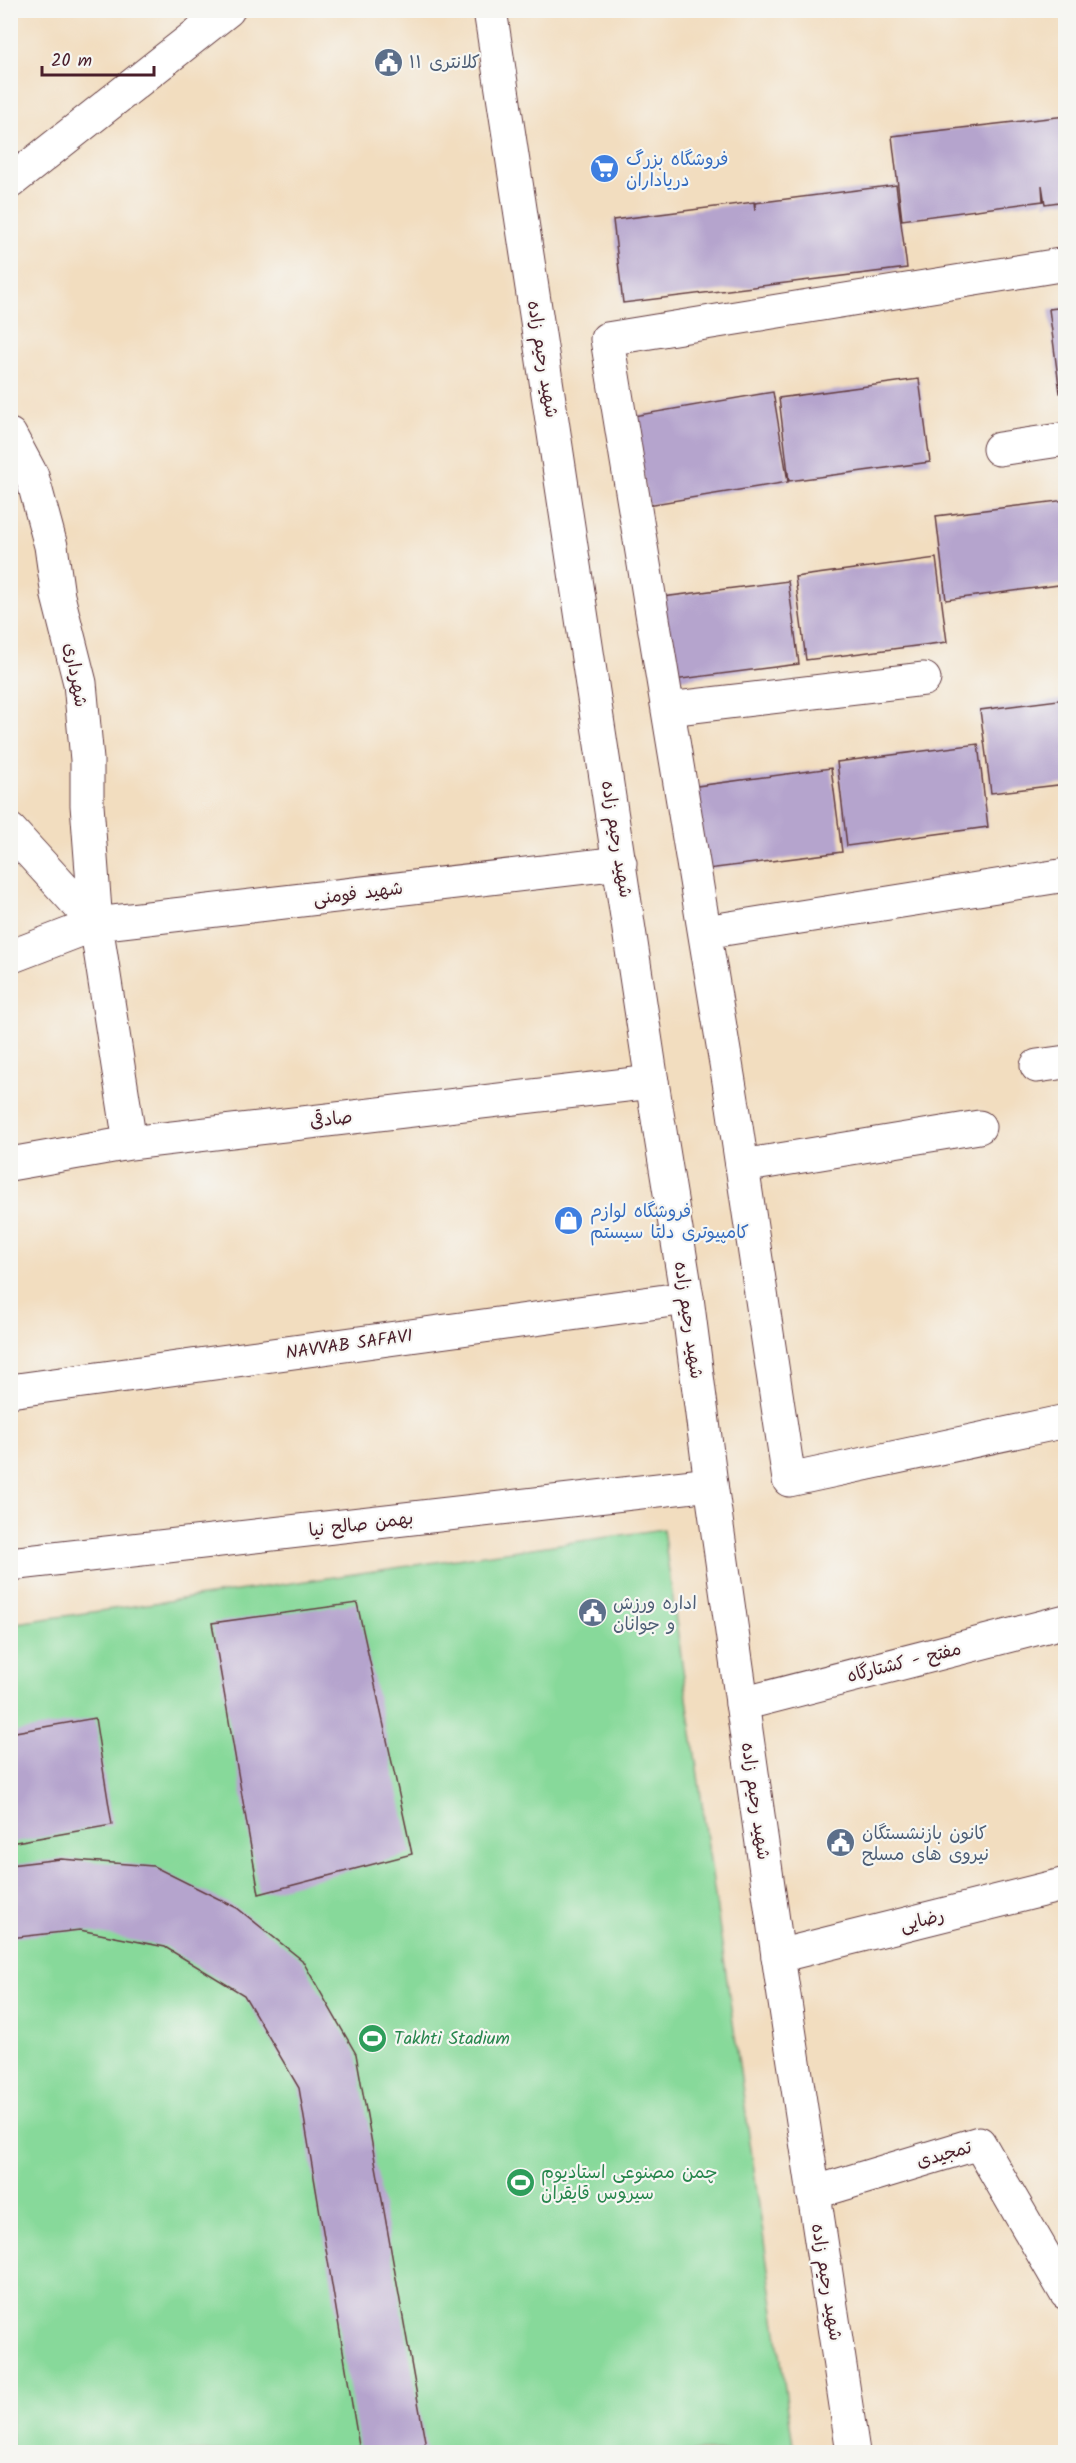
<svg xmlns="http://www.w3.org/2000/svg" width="1076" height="2463" font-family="Kalam,'Playpen Sans Arabic',sans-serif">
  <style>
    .green { fill: #87d99a; stroke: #687c62; stroke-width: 1.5 }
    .building { fill: #b5a4cd }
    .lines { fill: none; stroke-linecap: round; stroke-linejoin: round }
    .minor-casing { stroke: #633c41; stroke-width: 35 }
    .tertiary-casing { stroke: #633c41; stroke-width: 35 }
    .secondary-casing { stroke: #633c41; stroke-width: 35 }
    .primary-casing { stroke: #633c41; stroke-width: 35 }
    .minor { stroke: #fff; stroke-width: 33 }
    .tertiary { stroke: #fff; stroke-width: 33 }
    .secondary { stroke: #fff; stroke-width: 33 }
    .primary { stroke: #fff; stroke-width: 33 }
    .labels { text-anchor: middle; stroke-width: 4.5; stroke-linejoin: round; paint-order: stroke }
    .service-label { font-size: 18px; fill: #4e5e75; stroke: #f6f6f2; text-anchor: start }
    .shop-label { font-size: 18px; fill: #366cbe; stroke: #f6f6f2; text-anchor: start }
    .street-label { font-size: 18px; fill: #4a1f2b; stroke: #f6f6f2 }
    .leisure-label { font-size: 18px; fill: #27864d; stroke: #f6f6f2; text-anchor: start }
  </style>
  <rect width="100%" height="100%" fill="#f6f6f2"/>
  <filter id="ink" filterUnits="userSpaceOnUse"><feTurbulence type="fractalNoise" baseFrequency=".0167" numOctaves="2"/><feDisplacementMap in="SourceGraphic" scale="12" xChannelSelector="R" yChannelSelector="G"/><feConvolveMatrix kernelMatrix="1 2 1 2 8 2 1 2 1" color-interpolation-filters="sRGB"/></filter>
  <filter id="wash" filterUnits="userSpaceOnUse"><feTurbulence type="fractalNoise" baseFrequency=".008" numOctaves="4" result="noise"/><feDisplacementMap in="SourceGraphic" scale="24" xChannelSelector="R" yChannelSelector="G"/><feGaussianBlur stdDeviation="1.35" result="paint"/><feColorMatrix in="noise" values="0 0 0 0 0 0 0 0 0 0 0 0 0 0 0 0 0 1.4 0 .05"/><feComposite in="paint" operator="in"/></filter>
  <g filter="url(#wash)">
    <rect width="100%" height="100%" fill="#f2ddbf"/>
    <path class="green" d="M663,1529l131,923h-783l-1,-828z"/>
    <g id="blocks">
      <path class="building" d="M1066,116v85l-21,3 -3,-19 1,16 -141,19 -10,-84z
        M896,185l11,83 -284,35 -10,-83 141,-18 1,9v-8z
        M1066,307v85l-6,1 -11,-84z
        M919,379l11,83 -141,19 -10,-83z
        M773,392l15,90 -140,23 -15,-89z
        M1066,500v84l-120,16 -10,-84z
        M936,558l11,84 -141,18 -11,-83z
        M788,581l11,83 -141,18 -11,-83z
        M1066,699v85l-75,9 -11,-83z
        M978,744l10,83 -141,19 -10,-84z
        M831,768l11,84 -142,18 -10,-83z
        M357,1603l55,251 -153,40 -47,-271z
        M95,1718l17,107 -102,18v-110z
        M61,1859l92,7 84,42 65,52 54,94 71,398h-67l-61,-364 -55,-93 -79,-48 -85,-17 -70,8v-73z"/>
    </g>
  </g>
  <g filter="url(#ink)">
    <use href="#blocks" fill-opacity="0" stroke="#633c41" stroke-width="1.5"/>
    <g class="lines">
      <defs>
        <path id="minor" d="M1066,264l-459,75 126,767 56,374 277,-59
          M10,435l22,41 19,70 7,50 22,87 7,77v45l9,119 34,219
          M999,449l67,-10
          M668,709l256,-30
          M10,830l86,94
          M705,932l361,-57
          M10,957l86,-33 524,-61
          M1037,1066l29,-4
          M10,1164l120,-21 522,-61
          M742,1166l237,-39
          M10,1391l677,-93
          M742,1704l324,-83
          M778,1956l288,-72
          M813,2193l166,-50 87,150"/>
        <path id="tertiary" d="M10,1564l701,-80"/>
        <path id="secondary" d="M10,182l218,-172"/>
        <path id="primary" d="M490,10l162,1072 35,216 24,186 67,472 75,496"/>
      </defs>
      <use href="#minor" class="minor-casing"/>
      <use href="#tertiary" class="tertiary-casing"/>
      <use href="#secondary" class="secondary-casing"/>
      <use href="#primary" class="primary-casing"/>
      <use href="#minor" class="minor"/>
      <use href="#tertiary" class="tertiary"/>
      <use href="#secondary" class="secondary"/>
      <use href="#primary" class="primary"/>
    </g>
  </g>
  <defs>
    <symbol id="civic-disc" viewBox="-11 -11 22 22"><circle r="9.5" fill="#5c6f8a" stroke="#f6f6f2"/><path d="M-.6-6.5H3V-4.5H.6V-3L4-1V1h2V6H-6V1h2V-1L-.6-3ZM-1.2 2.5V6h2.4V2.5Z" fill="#fff"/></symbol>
    <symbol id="supermarket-disc" viewBox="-11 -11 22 22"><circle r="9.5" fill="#3f7fe0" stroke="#f6f6f2"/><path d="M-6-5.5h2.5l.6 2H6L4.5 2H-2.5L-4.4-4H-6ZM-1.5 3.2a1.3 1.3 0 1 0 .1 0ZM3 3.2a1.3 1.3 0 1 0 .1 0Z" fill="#fff"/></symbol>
    <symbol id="shop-disc" viewBox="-11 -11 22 22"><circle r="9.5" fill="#3f7fe0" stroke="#f6f6f2"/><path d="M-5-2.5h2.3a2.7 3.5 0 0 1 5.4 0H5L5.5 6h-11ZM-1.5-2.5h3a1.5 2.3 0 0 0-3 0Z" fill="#fff"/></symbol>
    <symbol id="stadium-disc" viewBox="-11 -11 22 22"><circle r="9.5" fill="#2e9e5b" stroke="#f6f6f2"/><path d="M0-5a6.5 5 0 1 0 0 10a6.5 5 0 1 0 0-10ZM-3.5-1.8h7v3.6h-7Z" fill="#fff"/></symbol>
  </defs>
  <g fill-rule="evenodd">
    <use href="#civic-disc" x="372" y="46" width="33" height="33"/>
    <use href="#supermarket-disc" x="588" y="152" width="33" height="33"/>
    <use href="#shop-disc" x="552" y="1204" width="33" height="33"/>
    <use href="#civic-disc" x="576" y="1596" width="33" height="33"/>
    <use href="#civic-disc" x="824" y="1826" width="33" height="33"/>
    <use href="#stadium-disc" x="356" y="2022" width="33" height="33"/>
    <use href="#stadium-disc" x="504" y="2166" width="33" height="33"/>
  </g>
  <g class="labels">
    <g class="service-label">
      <text x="409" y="68">کلانتری ۱۱</text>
      <text x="613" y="1609">اداره ورزش<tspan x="613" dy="21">و جوانان</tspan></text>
      <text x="862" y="1839">کانون بازنشستگان<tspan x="862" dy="21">نیروی های مسلح</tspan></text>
    </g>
    <g class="shop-label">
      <text x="626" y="165">فروشگاه بزرگ<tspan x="626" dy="21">دریاداران</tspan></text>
      <text x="590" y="1217">فروشگاه لوازم<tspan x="590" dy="21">کامپیوتری دلتا سیستم</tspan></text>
    </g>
    <g class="street-label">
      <text transform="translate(543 359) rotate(81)" y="6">شهید رحیم زاده</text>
      <text transform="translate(76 675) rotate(80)" y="6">شهرداری</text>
      <text transform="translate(617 839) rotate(81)" y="6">شهید رحیم زاده</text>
      <text transform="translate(358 893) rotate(-7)" y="6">شهید فومنی</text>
      <text transform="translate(331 1119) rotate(-7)" y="6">صادقی</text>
      <text transform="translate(689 1320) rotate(82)" y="6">شهید رحیم زاده</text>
      <text transform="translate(349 1344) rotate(-8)" y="6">NAVVAB SAFAVI</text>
      <text transform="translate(361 1524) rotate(-7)" y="6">بهمن صالح نیا</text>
      <text transform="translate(904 1662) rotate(-14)" y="6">مفتح - کشتارگاه</text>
      <text transform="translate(756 1801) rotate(82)" y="6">شهید رحیم زاده</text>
      <text transform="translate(922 1920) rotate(-14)" y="6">رضایی</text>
      <text transform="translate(944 2154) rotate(-16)" y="6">تمجیدی</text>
      <text transform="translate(827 2282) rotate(81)" y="6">شهید رحیم زاده</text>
    </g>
    <g class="leisure-label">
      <text x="394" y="2044">Takhti Stadium</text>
      <text x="541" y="2178">چمن مصنوعی استادیوم<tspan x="541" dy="21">سیروس قایقران</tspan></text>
    </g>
  </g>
  <rect width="1076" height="2463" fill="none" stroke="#f6f6f2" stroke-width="36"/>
  <path d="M42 66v9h112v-9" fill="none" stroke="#4a1f2b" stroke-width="3"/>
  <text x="51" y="66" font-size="18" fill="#4a1f2b" stroke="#f6f6f2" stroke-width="4.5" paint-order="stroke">20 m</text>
</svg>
